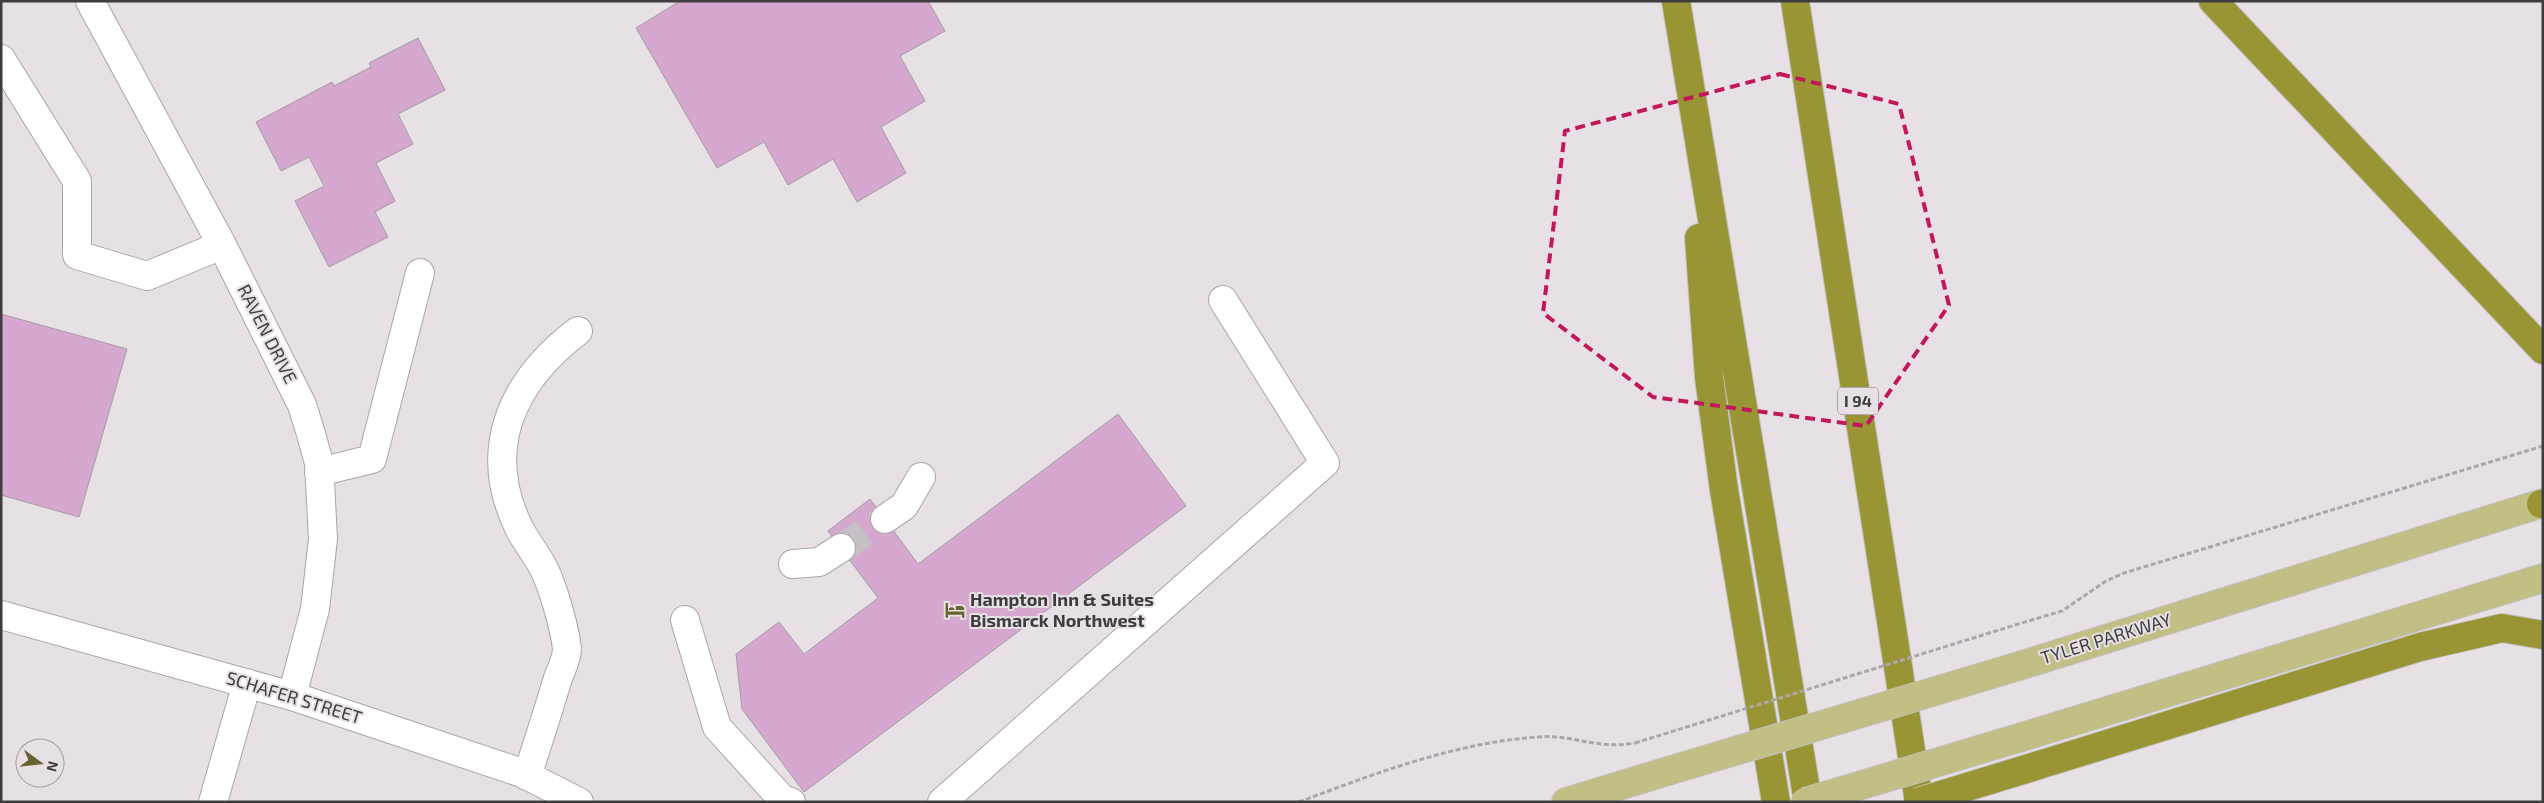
<svg xmlns="http://www.w3.org/2000/svg" width="2544" height="803" font-family="'Exo 2',sans-serif">
  <style>
    .building { fill: #d6a7cf; stroke: #a39da2 }
    .lines { fill: none; stroke-linecap: round; stroke-linejoin: round }
    .minor-tunnel { stroke: #c5c0c4; stroke-width: 28; stroke-dasharray: 28 14; stroke-linecap: butt }
    .minor-casing { stroke: #aaa5a9; stroke-width: 30 }
    .major-casing { stroke: #c1c1c1; stroke-width: 30 }
    .highway-casing { stroke: #c1c1c1; stroke-width: 30 }
    .path { stroke: #aba7ab; stroke-width: 3; stroke-dasharray: 5 2.5; stroke-linecap: butt }
    .minor { stroke: #fff; stroke-width: 28 }
    .major { stroke: #c2bf85; stroke-width: 28 }
    .highway { stroke: #9a9534; stroke-width: 28 }
    .major-bridge-casing { stroke: #c1c1c1; stroke-width: 30; stroke-linecap: butt }
    .highway-bridge-casing { stroke: #c1c1c1; stroke-width: 30; stroke-linecap: butt }
    .path-bridge { stroke: #aba7ab; stroke-width: 3; stroke-dasharray: 5 2.5; stroke-linecap: butt }
    .major-bridge { stroke: #c2bf85; stroke-width: 28 }
    .highway-bridge { stroke: #9a9534; stroke-width: 28 }
    .marked { fill: none; stroke: #c2185b; stroke-width: 4; stroke-dasharray: 10 6; stroke-linejoin: round }
    .labels { text-anchor: middle; stroke-width: 4; stroke-linejoin: round; paint-order: stroke }
    .shield { fill: #e7e1e6; stroke: #716e70; stroke-width: 1 }
    .shield-label { font-size: 16px; font-weight: bold; fill: #3e3c3e }
    .street-label { font-size: 18px; fill: #3e3c3e; stroke: #e7e1e6 }
    .poi-label { font-size: 18px; font-weight: bold; fill: #3e3c3e; stroke: #e7e1e6; text-anchor: start }
  </style>
  <rect width="100%" height="100%" fill="#e7e1e6"/>
  <path class="building" d="M680,1h248l17,30 -45,25 25,45 -44,26 25,46 -49,29 -24,-43 -45,26 -24,-43 -47,26 -81,-140z
    M418,38l27,52 -47,24 15,30 -37,19 19,38 -20,11 13,25 -59,30 -34,-66 29,-15 -15,-29 -28,14 -25,-49 76,-40 2,4 37,-19 -2,-4z
    M1,314l126,35 -48,168 -78,-22z
    M1118,414l68,92 -382,286 -62,-83 -6,-55 43,-32 25,32 74,-56 -50,-67 42,-32 48,65z"/>
  <g class="lines">
    <path class="minor-tunnel" d="M841,548l44,-29"/>
    <defs>
      <path id="minor" d="M90,1l132,244 80,160 9,29 8,29 4,76 -8,70 -23,87
        M1,59l76,122v74l70,21 75,-31
        M319,472l53,-13 48,-186
        M885,519l19,-13 17,-29
        M793,564l26,-2 22,-14
        M1,615l291,81 230,77 57,29
        M685,620l32,107 65,72 9,3
        M527,776c11,-33 21,-65 31,-98 3,-8 9,-20 9,-29 -2,-20 -14,-62 -23,-80 -7,-14 -17,-26 -24,-39 -40,-80 -9,-148 58,-199
        M213,802l34,-119
        M942,802l383,-339 -102,-163"/>
      <path id="major" d="M2019,666l524,-163
        M2035,733l508,-155
        M1566,802l102,-31"/>
      <path id="highway" d="M1676,1l132,801
        M1795,1l124,801
        M2213,1l330,349
        M1699,238l10,139 15,113 52,312
        M2541,504h2
        M2039,765l381,-118 82,-19 41,7"/>
    </defs>
    <use href="#minor" class="minor-casing"/>
    <use href="#major" class="major-casing"/>
    <use href="#highway" class="highway-casing"/>
    <path class="path" d="M2015,625l47,-14 44,-30 18,-8 419,-127
      M1299,802c77,-29 156,-59 238,-65 36,-3 60,13 98,6"/>
    <use href="#minor" class="minor"/>
    <use href="#major" class="major"/>
    <use href="#highway" class="highway"/>
    <defs>
      <path id="major-bridge" d="M1668,771l351,-105
        M1805,802l230,-69"/>
      <path id="highway-bridge" d="M1918,802l121,-37"/>
    </defs>
    <use href="#major-bridge" class="major-bridge-casing"/>
    <use href="#highway-bridge" class="highway-bridge-casing"/>
    <path class="path-bridge" d="M1635,743l380,-118"/>
    <use href="#major-bridge" class="major-bridge"/>
    <use href="#highway-bridge" class="highway-bridge"/>
  </g>
  <path class="marked" d="M1780,74l119,30 50,201 -83,121 -213,-29 -110,-84 22,-182z"/>
  <defs>
    <symbol id="hotel-bare" viewBox="-9 -9 18 18"><path d="M-6-4.5h1.5V1H6V5H4.5V3h-9V5H-6ZM-4 0a1.8 1.8 0 1 1 3.6 0ZM.5 0V-2.5h3Q6-2.5 6 0Z" fill="#666430" stroke="#e7e1e6" stroke-width="2.5" paint-order="stroke"/></symbol>
  </defs>
  <g fill-rule="evenodd">
    <use href="#hotel-bare" x="941" y="596" width="28" height="28"/>
  </g>
  <g class="labels">
    <rect class="shield" x="1838" y="387.5" width="40" height="27" rx="4"/>
    <g class="shield-label">
      <text x="1858" y="407">I 94</text>
    </g>
    <g class="street-label">
      <text transform="translate(267 334) rotate(63)" y="6">RAVEN DRIVE</text>
      <text transform="translate(2106 639) rotate(-17)" y="6">TYLER PARKWAY</text>
      <text transform="translate(294 698) rotate(17)" y="6">SCHAFER STREET</text>
    </g>
    <g class="poi-label">
      <text x="970" y="606">Hampton Inn &amp; Suites<tspan x="970" dy="21">Bismarck Northwest</tspan></text>
    </g>
  </g>
  <rect width="2544" height="803" fill="none" stroke="#3e3c3e" stroke-width="5"/>
  <g transform="translate(40 763) rotate(105)"><circle r="24" fill="#e7e1e6" stroke="#a39fa3"/>
  <path d="M0-4L9 19L0 12L-9 19Z" fill="#666430"/>
  <text y="-8" font-size="14" font-weight="bold" text-anchor="middle" fill="#3e3c3e">N</text>
  </g>
</svg>
